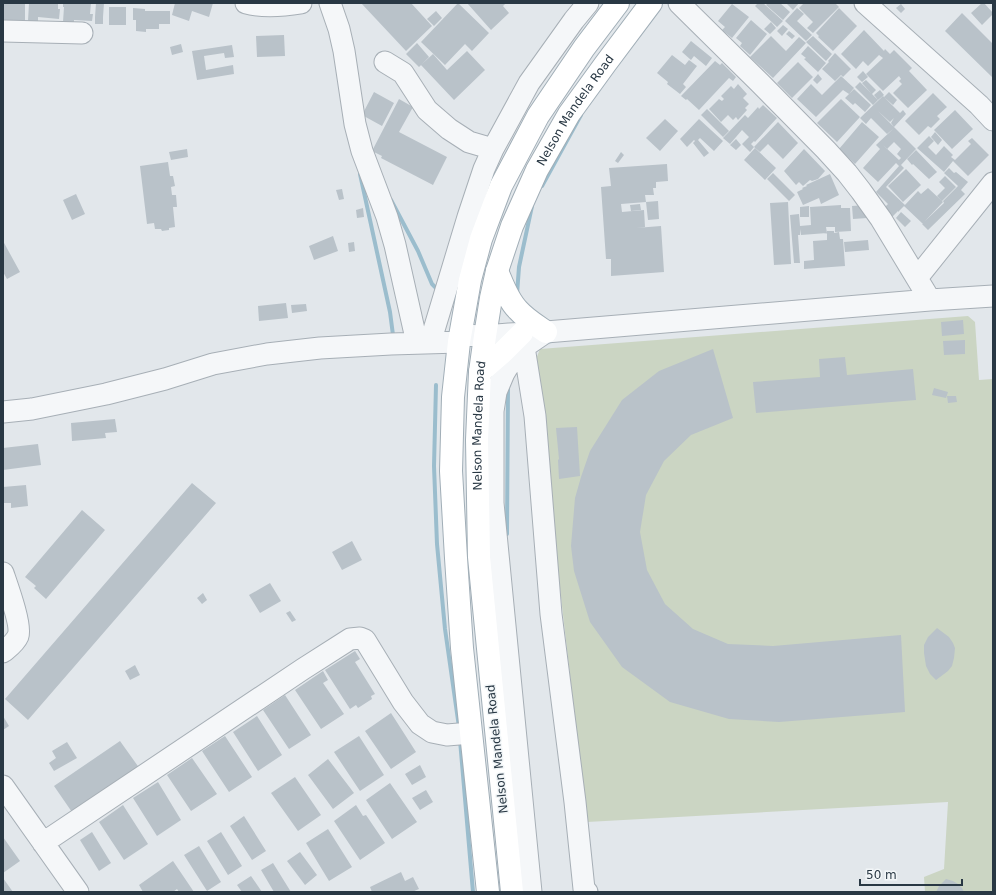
<svg xmlns="http://www.w3.org/2000/svg" width="996" height="895" font-family="'DejaVu Sans',sans-serif">
  <style>
    .green { fill: #cbd5c3 }
    .lines { fill: none; stroke-linecap: round; stroke-linejoin: round }
    .stream { stroke: #9bbdcd; stroke-width: 4 }
    .building { fill: #b9c2c9; fill-rule: evenodd }
    .minor-casing { stroke: #a7afb6; stroke-width: 23 }
    .major-casing { stroke: #a1aeb7; stroke-width: 24 }
    .minor { stroke: #f5f7f9; stroke-width: 21 }
    .major { stroke: #fff; stroke-width: 22 }
    .labels { text-anchor: middle; stroke-width: 3; stroke-linejoin: round; paint-order: stroke }
    .street-label { font-size: 12px; fill: #293844; stroke: #f2f6f8 }
  </style>
  <rect width="100%" height="100%" fill="#e2e7eb"/>
  <path class="green" d="M968,316l7,6 4,58 14,-1v513h-68l-1,-15 20,-8 4,-67 -361,20 -53,-458 6,-15z"/>
  <g class="lines">
    <path class="stream" d="M360,174l30,138 3,23
      M542,186l39,-71
      M391,200l27,51 14,33 7,7
      M517,294l2,-27 13,-61
      M436,385l-2,81 3,78 8,85 14,98
      M502,535l5,-1 1,-148
      M460,740l13,152"/>
  </g>
  <path class="building" d="M3,3h22v18l-22,-1z
    M29,3h29v6h2l-1,10 -21,-2v5l-10,-1z
    M63,3h28l-1,11h3l-1,7 -18,-1v3l-11,-1 1,-15h-1z
    M96,3h8l-1,14h-8z
    M175,3h38l-4,14 -17,-6 -3,10 -17,-6z
    M361,3h50l21,23 -26,25z
    M458,3l31,30 -17,18 -7,-7 -20,21 -24,-23z
    M467,3h39l-3,3 6,7 -18,17z
    M758,3h5l20,18 -6,6 -22,-21z
    M768,3h12l10,9 -7,8 -17,-15z
    M786,3h13l-6,7z
    M804,3h31l4,4 -26,26 -6,-5 6,-6 -14,-14z
    M982,3h2l9,10v1l-11,11 -11,-12z
    M732,4l17,13 -17,21 -10,-8 3,-3 -7,-6z
    M901,4l4,5 -4,4 -5,-5z
    M109,7h17v18h-17z
    M133,8l12,1v2h25v13h-11v5h-13v3l-10,-1v-11h-3z
    M797,8l7,6 -7,7 15,14 -6,6 -21,-20z
    M839,8l18,18 -24,25 -15,-14 1,-1 -3,-3z
    M436,11l6,7 -8,8 -7,-7z
    M962,13l31,31v34l-48,-47z
    M95,17h8v7h-8z
    M751,20l16,14 -17,21 -10,-9 2,-3 -6,-5z
    M771,22l5,6 -6,6 -6,-5z
    M783,25l5,4 -6,7 -5,-5z
    M864,30l20,21 1,-2 5,5 4,-4 18,18 -3,3 18,19 -19,18 -15,-15 9,-9 -3,-3 2,-2 -2,-3 -16,15 -17,-17 17,-16 -4,-3 -11,11 -5,-5 -7,8 -15,-15z
    M789,31l6,5 -3,3 -6,-5z
    M284,35l1,21 -28,1 -1,-21z
    M771,36l15,15 13,-14 7,6 -33,35 -23,-21z
    M813,36l19,18 -6,7 -20,-19z
    M691,41l21,17 -6,8 -12,-10 -3,4 -9,-8z
    M417,43l12,14 -10,10 -13,-13z
    M181,44l2,8 -11,3 -2,-8z
    M232,45l2,12 -9,1 -1,-5 -20,3 2,14 27,-5 1,9 -37,6 -5,-29z
    M808,46l18,17 -8,9 -14,-13 2,-1 -5,-4z
    M467,51l18,19 -31,30 -33,-35 12,-11 14,16z
    M835,53l16,16 -8,8 -2,-2 -6,6 -13,-12 7,-7 -1,-1z
    M672,55l13,10 4,-5 8,6 -14,18 3,3 -6,7 -13,-10 1,-2 -11,-9z
    M715,61l5,4 2,-2 14,14 -3,4 -4,-3 -30,32 -12,-11 -1,1 -5,-4z
    M798,62l15,15 -21,21 -15,-15z
    M863,71l5,6 -6,5 -5,-5z
    M818,74l4,5 -5,5 -4,-4z
    M841,76l13,12 -5,6 -6,-4 -27,27 -19,-18 14,-15 11,11z
    M866,80l10,10 -4,4 6,6 -5,5 -18,-18 5,-5 11,11 -9,-10z
    M738,84l9,10 -4,4 6,6 -4,4 2,2 -9,10 -2,-3 -3,3 -5,-5 -7,7 -12,-13 10,-10 3,2 2,-2 -3,-3 10,-10 3,3z
    M854,89l17,16 -6,7 -10,-9 -2,2 -8,-7z
    M880,90l4,5 -6,5 -4,-5z
    M374,92l20,11 -12,23 -20,-11z
    M889,92l8,8 -4,5 -9,-8z
    M933,93l14,14 -10,9 3,3 -9,9 -3,-2 -9,9 -14,-14z
    M883,96l17,17 3,-3 3,4 -12,13 -3,-4 3,-5 -4,4 -12,-11 38,38 -15,16 3,3 -18,19 19,18 -7,7v-1l-9,9 -9,-8 8,-8 -12,-12 23,-26 -3,-3 -18,19 -15,-14 17,-19 -4,-4 17,-16 -6,5 -16,-16 -5,6 -6,-6zM894,142l7,7 -4,5 4,4 -2,2 -16,-15 4,4z
    M399,99l14,8 -14,25 48,25 -14,28 -52,-27 1,-2 -10,-5z
    M841,99l19,18 -23,25 -20,-19z
    M763,105l14,13 -22,24 -1,-1 -3,3 3,3 -4,5 -8,-8 7,-7 -7,-7 -12,14 -7,-6 22,-23 3,3 10,-11 1,2z
    M707,109l22,22 -6,6 -22,-22z
    M955,110l18,19 -21,20 -18,-19z
    M665,119l13,12 -18,20 -14,-13z
    M699,119l24,22 -9,10 -14,-13 -2,2 11,13 -5,4 -11,-14 2,-2 -1,-1 -7,7 -7,-8z
    M778,122l20,21 -15,16 -15,-15 -8,8 -6,-5z
    M862,122l17,15 -24,27 -16,-15z
    M935,132l7,8 -4,5 -7,-8z
    M929,136l5,5 -6,6 8,8 8,-9 9,9 -2,2 4,3 16,-16 -3,-3 4,-3 17,17 -21,21 -15,-15 -9,11 -27,-24z
    M736,139l5,6 -5,5 -6,-5z
    M755,148l21,20 -11,12 -21,-20z
    M187,149l1,8 -17,3 -2,-8z
    M804,149l21,22 -7,8 -6,2 -2,-1 -7,6 -4,-4 -3,3 -12,-14z
    M916,150l21,22 -8,7 -16,-15 -1,1 -5,-6z
    M621,152l3,3 -6,8 -3,-2z
    M168,162l2,14h3l2,10 -4,1 1,8h4l1,12h-4l2,20 -6,1v2l-7,1 -1,-2h-6l-1,-6 -7,1 -7,-58z
    M667,164l1,17 -12,1v6h-3l1,7h-9l1,7 -25,2 1,8 22,-2 1,17 -9,1 25,-2 3,46 -53,4v-17h-5l-5,-72 10,-1 -2,-18z
    M949,168l5,5 2,-1 12,10 -7,8 4,4 -37,36 -6,-6h1l-19,-18 14,-15 3,3 7,-6 15,14 -18,19 19,-18 -1,-2 15,-15 -14,-13z
    M906,169l15,16 -18,17 -15,-16z
    M773,173l22,22 -6,6 -22,-22z
    M830,174l9,21 -18,9 -2,-6 -16,7 -6,-13 6,-3 -1,-1 5,-2 -1,-1z
    M945,176l11,11 -14,14 -5,-5 8,-8 -6,-6z
    M342,189l2,10 -5,1 -3,-10z
    M76,194l9,20 -13,6 -9,-20z
    M658,201l1,18 -11,1 -2,-18z
    M788,202l3,62 -17,1 -4,-62z
    M640,204l1,6 -10,1 -1,-6z
    M841,205v3h9l1,23 -16,1v-5h-9l1,6 -26,2 -1,-6v6h-2l2,28h-6l-4,-48 9,-1 1,12 11,-1 -1,-18z
    M866,205l1,13 -14,1 -1,-13z
    M809,206v11h-9v-10z
    M363,208l1,9 -7,1 -1,-8z
    M901,212l10,9 -6,6 -9,-9z
    M827,231h7v2l5,-1 1,7h3l2,27 -41,3v-8l10,-1 -1,-19 14,-1z
    M333,236l5,15 -24,9 -5,-14z
    M868,240l1,10 -24,2 -1,-10z
    M3,241l17,31 -13,7 -4,-7z
    M354,242l1,9 -6,1 -1,-9z
    M286,303l2,15 -29,3 -1,-15z
    M306,304l1,7 -15,2 -1,-8z
    M963,320l1,14 -22,2 -1,-14z
    M965,340v14l-21,1 -1,-14z
    M713,349l20,69 -42,17 -27,26 -18,34 -6,37 7,38 18,34 28,25 35,15 45,2 128,-11 4,77 -126,10 -50,-3 -59,-17 -48,-35 -32,-45 -16,-51 -3,-25 4,-48 6,-21 9,-26 32,-51 37,-29z
    M845,357l2,18 66,-6 3,31 -160,13 -3,-31 67,-5 -1,-18z
    M934,388l14,4 -2,6 -14,-3z
    M947,396h9l1,6 -9,1z
    M115,419l2,13 -12,1 1,5 -34,3 -1,-18z
    M577,427l3,49 -21,3 -1,-19 1,-1 -3,-31z
    M38,444l3,21 -38,5v-22z
    M192,483l24,20 -188,217 -23,-21z
    M26,485l2,21 -17,2v-5h-8v-16z
    M82,510l23,20 -59,69 -12,-11 2,-2 -11,-9z
    M352,541l10,19 -20,10 -10,-18z
    M270,583l11,18 -21,12 -11,-18z
    M203,593l4,7 -5,4 -5,-6z
    M290,611l6,9 -4,2 -6,-9z
    M937,628l12,9 4,6 2,5 -1,10 -2,8 -4,5 -12,9 -6,-6 -4,-8 -2,-13v-8l4,-8z
    M355,651l5,8 -5,3 20,32 -4,2 1,3 -14,9 -2,-3 -6,4 -25,-39z
    M135,665l5,10 -10,5 -5,-9z
    M323,671l5,9 -5,3 21,31 -23,15 -26,-39z
    M285,695l26,40 -22,14 -26,-39z
    M391,713l25,39 -25,17 -26,-38z
    M3,716l6,10 -6,4z
    M257,716l25,39 -24,16 -25,-39z
    M225,736l27,41 -23,15 -27,-41z
    M359,736l25,39 -24,16 -26,-39z
    M120,741l20,28 -66,46 -20,-29z
    M67,742l10,16 -23,13 -5,-8 7,-5 -4,-7z
    M192,758l25,36 -26,17 -24,-36z
    M328,759l26,34 -21,16 -25,-34z
    M420,765l6,12 -14,8 -7,-11z
    M295,777l26,38 -23,16 -27,-38z
    M158,782l23,38 -24,16 -24,-38z
    M390,783l27,39 -25,17 -26,-39z
    M426,790l7,12 -13,8 -8,-12z
    M123,805l25,39 -24,16 -25,-38z
    M356,805l7,11 3,-1 19,28 -25,17 -26,-39z
    M244,816l22,35 -14,9 -22,-34z
    M328,829l24,38 -23,14 -23,-38z
    M92,832l19,31 -12,8 -19,-31z
    M221,832l21,34 -14,9 -21,-34z
    M3,837l17,24 -17,12z
    M199,846l22,36 -14,9 -23,-36z
    M300,852l17,23 -12,10 -18,-24z
    M173,861l21,31h-15l-2,-3 -4,3h-30l-4,-7z
    M273,863l18,29h-17l-13,-22z
    M401,872l4,9 8,-4 6,12 -7,3h-40l-2,-5z
    M251,876l11,16h-20l-5,-7z
    M3,878l10,14h-10z
    M946,879l7,2 5,3 4,4 2,4h-28l3,-6z"/>
  <g class="lines">
    <defs>
      <path id="minor" d="M246,3c18,5 37,3 55,0
        M330,3l9,26 5,22 11,73 7,27 25,66 8,28 22,98
        M679,3l81,80 66,67 21,23 14,18 20,28 49,81
        M865,3l114,102 14,15
        M3,31l79,2
        M385,62l18,11 24,37 22,19 20,13 24,7
        M917,278l76,-95
        M460,335l25,1 24,-2 37,-2 384,-32 63,-4
        M430,343l38,-126 16,-48 9,-20 36,-66 45,-63 14,-17
        M524,347l11,69 16,198 24,188 9,87 3,3
        M3,412l29,-3 74,-15 59,-15 48,-15 54,-10 53,-6 71,-4 68,-2
        M3,573c4,12 19,53 15,63 -3,7 -9,11 -15,16
        M3,786l75,106
        M43,843l260,-174 47,-30 10,-1 5,2 38,62 17,22 12,8 15,3 24,-2
        M531,892l-38,-389v-92l3,-19 8,-19 3,-5 17,-21 22,-15"/>
      <g id="major">
        <path d="M497,271c6,14 11,29 21,39 8,9 18,15 28,22"/>
        <path d="M480,372l23,-20 19,-19"/>
        <path d="M488,892l-26,-244 -6,-90 -5,-87 2,-74 6,-55 11,-62 11,-41 20,-53 37,-70 46,-68 34,-45"/>
        <path id="s1" d="M512,892l-33,-335 -2,-117 3,-68 5,-36 6,-38 6,-27 15,-45 25,-56 32,-56 37,-51 45,-60"/>
      </g>
    </defs>
    <use href="#minor" class="minor-casing"/>
    <use href="#major" class="major-casing"/>
    <use href="#minor" class="minor"/>
    <use href="#major" class="major"/>
  </g>
  <g class="labels">
    <g class="street-label">
      <text dy="4" stroke="none"><textPath href="#s1" startOffset="804">Nelson Mandela Road</textPath></text>
      <text dy="4" stroke="none"><textPath href="#s1" startOffset="468">Nelson Mandela Road</textPath></text>
      <text transform="translate(497 749) rotate(-96)" y="4">Nelson Mandela Road</text>
    </g>
  </g>
  <rect width="996" height="895" fill="none" stroke="#293844" stroke-width="8"/>
  <path d="M860 879v6h102v-6" fill="none" stroke="#293844" stroke-width="2"/>
  <text x="866" y="879" font-size="12" fill="#293844" stroke="#f2f6f8" stroke-width="3" paint-order="stroke">50 m</text>
</svg>
